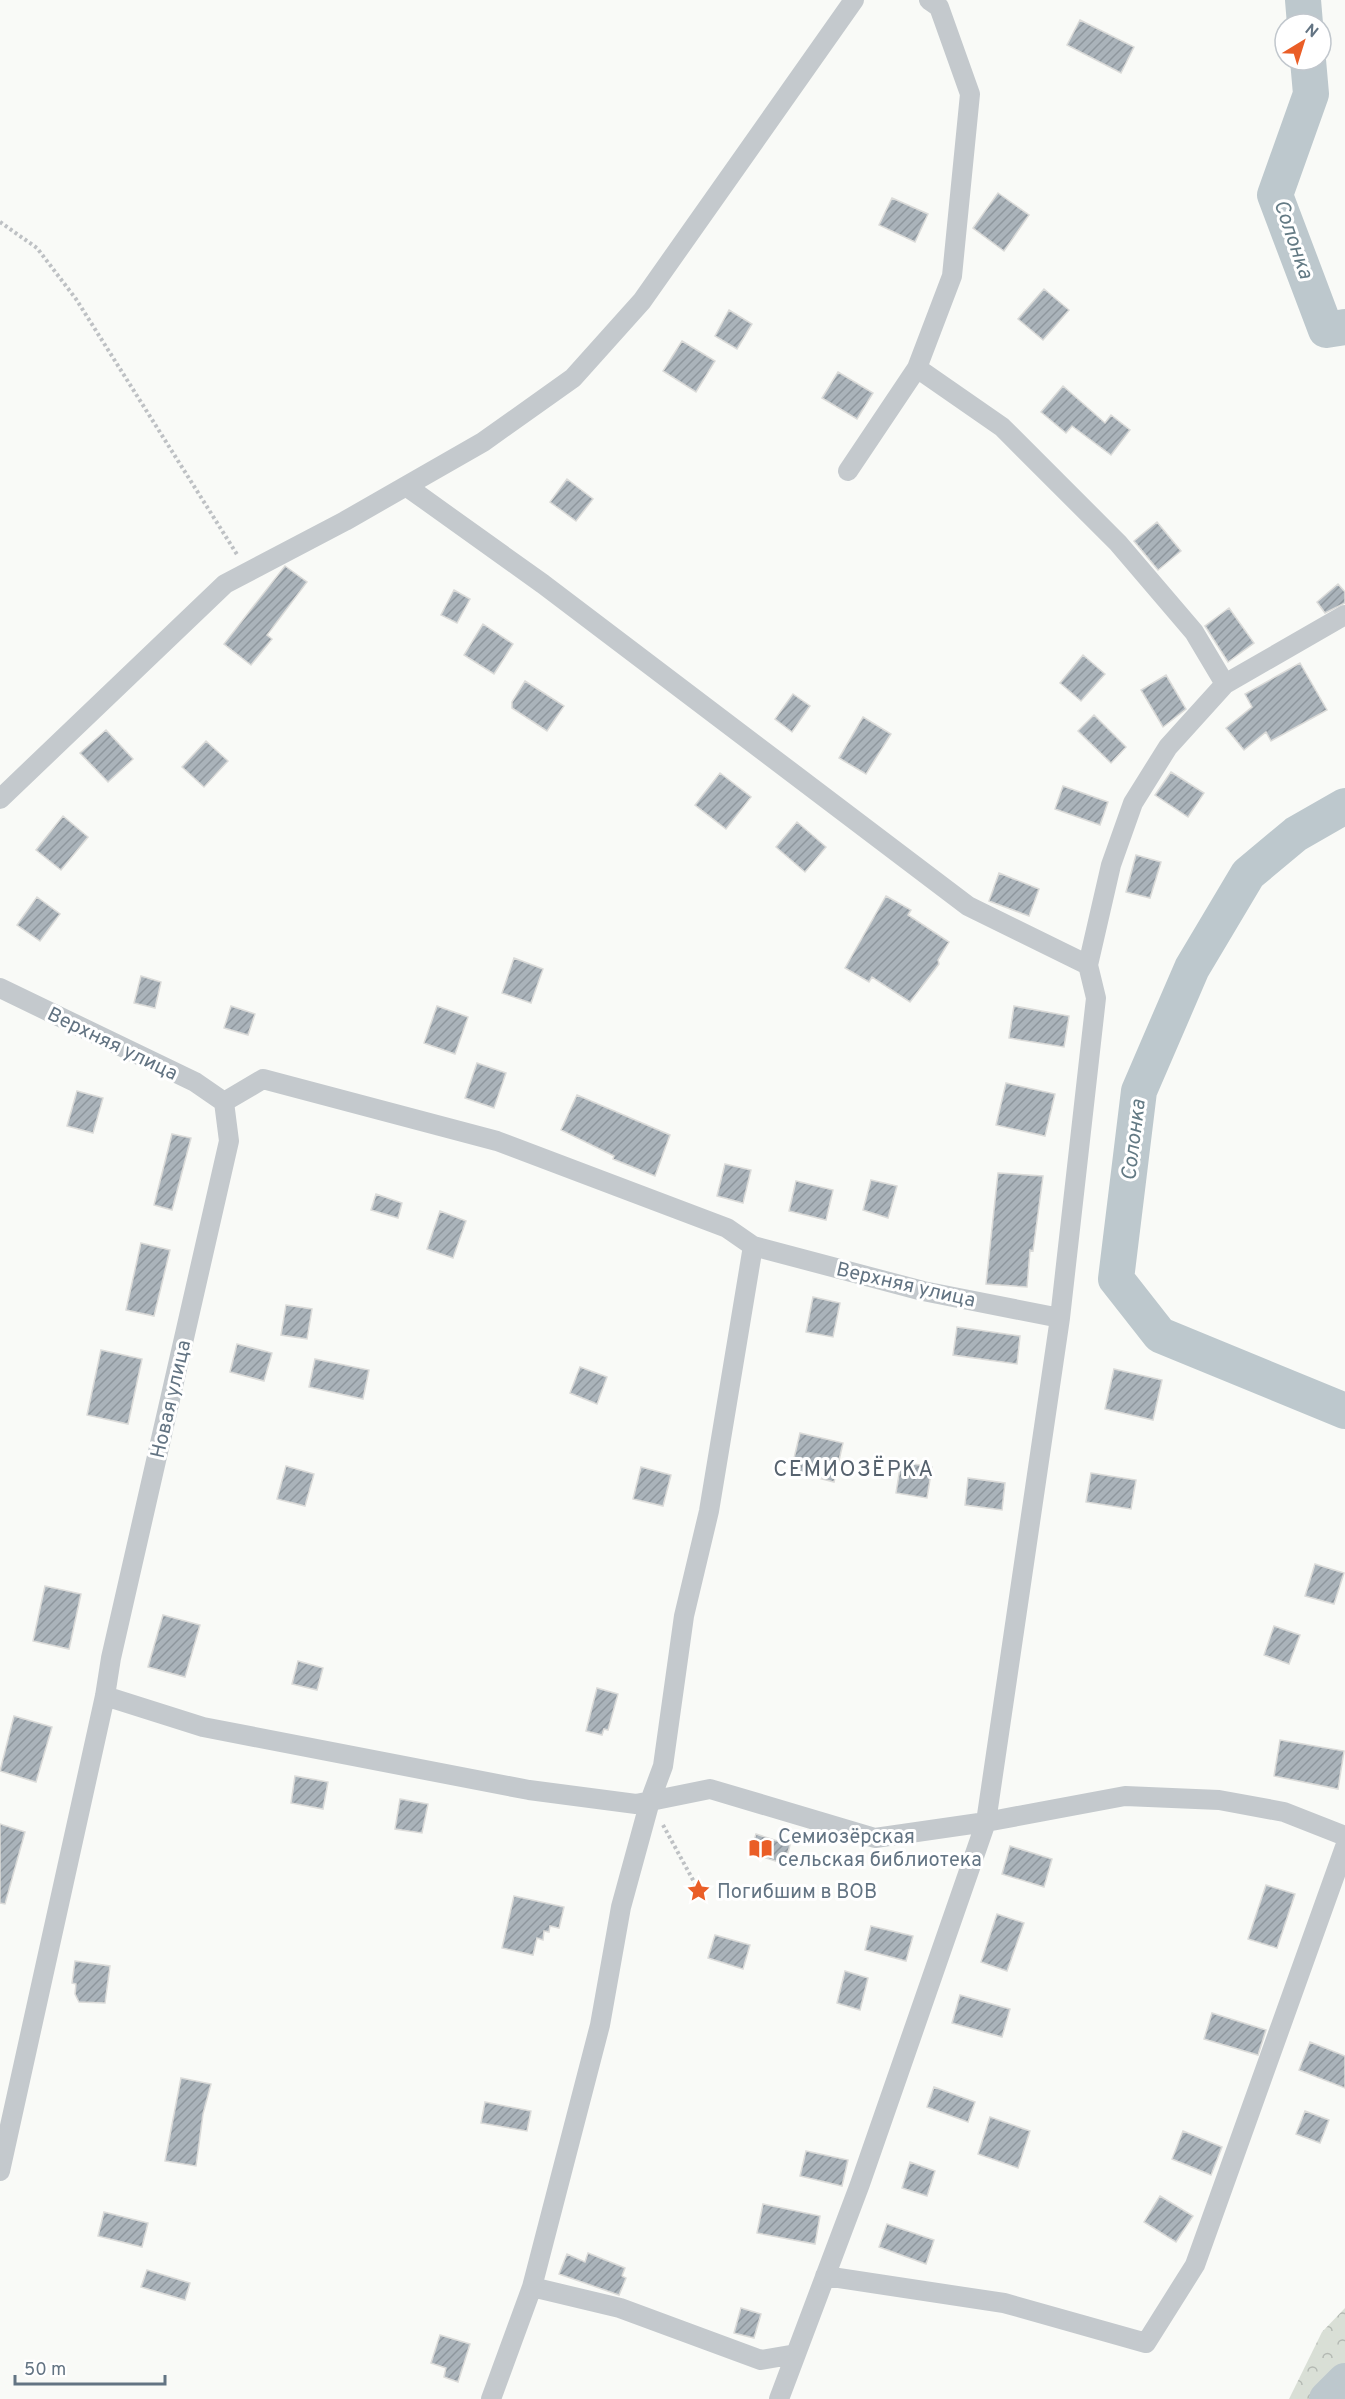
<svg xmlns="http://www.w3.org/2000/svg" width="1345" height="2399" font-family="Overpass,sans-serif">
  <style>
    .forest { fill: url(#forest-crowns) }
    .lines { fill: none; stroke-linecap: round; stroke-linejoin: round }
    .river { stroke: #bdc8cd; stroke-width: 36 }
    .building { fill: url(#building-hatch); stroke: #dbdbd9; stroke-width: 1.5 }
    .path { stroke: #bec1c4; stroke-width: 4; stroke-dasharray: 3 3; stroke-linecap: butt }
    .minor { stroke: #c4c9cd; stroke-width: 20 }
    .labels { text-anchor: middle; stroke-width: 6; stroke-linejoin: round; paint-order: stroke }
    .street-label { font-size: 20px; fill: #637483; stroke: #fff }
    .poi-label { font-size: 20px; fill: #637483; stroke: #fff; text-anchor: start }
    .water-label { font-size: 21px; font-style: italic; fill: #637a84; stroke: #fff }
    .quarter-label { font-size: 22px; letter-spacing: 1.5px; fill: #56626e; stroke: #fff }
  </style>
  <defs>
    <pattern id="forest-crowns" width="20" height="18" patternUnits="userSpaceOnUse" patternTransform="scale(1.5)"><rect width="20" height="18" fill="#d9dfd6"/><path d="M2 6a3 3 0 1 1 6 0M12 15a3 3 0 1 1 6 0" fill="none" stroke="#b4b9b3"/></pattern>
    <pattern id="building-hatch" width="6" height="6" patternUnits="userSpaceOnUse" patternTransform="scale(1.5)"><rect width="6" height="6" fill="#aab3ba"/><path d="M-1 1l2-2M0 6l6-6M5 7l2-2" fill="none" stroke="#8e969d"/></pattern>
  </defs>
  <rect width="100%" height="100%" fill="#f9faf7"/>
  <path class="forest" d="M1345,2308v91h-56l33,-67z"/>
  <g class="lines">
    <path class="river" d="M1303,0l2,24
      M1308,60l3,34 -36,101 51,135 19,-3
      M1345,806l-49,28 -48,40 -56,94 -53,123 -23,188 44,56 185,76
      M1327,2399l18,-18"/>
  </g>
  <path class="building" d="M1080,20l54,27 -13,26 -54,-28z
    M998,193l31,22 -25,36 -31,-23z
    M892,198l36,16 -13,28 -36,-17z
    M1044,289l25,21 -26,30 -25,-21z
    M729,310l23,14 -15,25 -22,-13z
    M682,341l33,20 -19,31 -33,-21z
    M838,372l35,21 -16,26 -35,-21z
    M1063,386l42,37 6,-8 19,15 -19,25 -39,-29 -6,7 -25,-21z
    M567,479l26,20 -17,22 -26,-19z
    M1157,522l24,29 -23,19 -24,-29z
    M285,566l22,16 -40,53 5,4 -21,26 -27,-21z
    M1338,584l7,8v11l-20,10 -8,-11z
    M454,590l16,9 -13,24 -16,-8z
    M1229,608l25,35 -26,19 -23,-36z
    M483,624l30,20 -19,30 -30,-19z
    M1083,655l22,19 -24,27 -21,-18z
    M1300,663l27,47 -56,31 -5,-9 -22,18 -18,-22 26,-21 -7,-13z
    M1166,675l20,34 -23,18 -22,-37z
    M525,681l39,25 -17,25 -35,-23v-6z
    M793,694l17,12 -18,26 -17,-13z
    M1094,715l32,32 -15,16 -33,-32z
    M863,717l28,17 -25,40 -27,-16z
    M106,730l27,29 -25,23 -28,-29z
    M206,741l22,20 -24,26 -22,-20z
    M1171,772l33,21 -16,24 -33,-22z
    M720,773l31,24 -25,32 -31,-24z
    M1063,786l45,16 -8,23 -45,-16z
    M63,816l25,21 -27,33 -25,-20z
    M797,822l29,25 -21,25 -29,-25z
    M1136,855l25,7 -11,36 -24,-6z
    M999,873l40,16 -10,27 -40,-15z
    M886,896l25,14 -3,5 41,27 -11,18 1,4 -29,38 -38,-25 -3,5 -24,-14z
    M37,897l23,17 -20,27 -23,-16z
    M514,958l29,11 -12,34 -29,-10z
    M141,976l20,6 -6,26 -21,-5z
    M231,1006l24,8 -7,21 -24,-7z
    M437,1006l31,11 -13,37 -31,-11z
    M1014,1006l55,10 -5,31 -55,-9z
    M477,1063l29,10 -12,35 -29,-10z
    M1006,1083l49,11 -10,42 -49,-11z
    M77,1091l26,7 -10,35 -26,-7z
    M577,1095l93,40 -15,41 -42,-17 1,-3 -53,-26z
    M172,1134l19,4 -19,72 -18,-5z
    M725,1164l26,6 -8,33 -26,-7z
    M998,1173l45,3 -10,75 -3,-1 -3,37 -41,-3z
    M871,1180l26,6 -9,32 -25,-8z
    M796,1181l37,9 -7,30 -37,-9z
    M376,1194l26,9 -4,15 -27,-8z
    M440,1211l26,10 -13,37 -26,-9z
    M141,1243l29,7 -16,66 -28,-6z
    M813,1297l27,6 -7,34 -27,-5z
    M286,1305l26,4 -5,30 -26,-4z
    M957,1327l63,9 -3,28 -64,-9z
    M237,1344l35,9 -8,28 -34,-9z
    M101,1350l41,9 -14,65 -41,-9z
    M315,1359l54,11 -6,29 -54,-12z
    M580,1367l27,10 -10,27 -27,-11z
    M1114,1369l48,11 -9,40 -48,-11z
    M800,1433l43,10 -9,39 -43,-11z
    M901,1462l31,5 -5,31 -31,-5z
    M286,1466l28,8 -9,32 -28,-7z
    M641,1467l30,8 -8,31 -30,-7z
    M1091,1473l45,7 -5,29 -45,-7z
    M968,1478l37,5 -3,27 -37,-5z
    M1315,1564l29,9 -10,31 -29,-8z
    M45,1586l36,8 -12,55 -36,-8z
    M163,1615l37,10 -15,52 -37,-10z
    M1274,1626l26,9 -11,29 -25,-9z
    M298,1661l25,7 -6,22 -25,-6z
    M597,1688l21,6 -10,36 -4,-1 -2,6 -16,-4z
    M14,1716l38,11 -16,55 -36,-11z
    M1280,1740l64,11 -6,38 -64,-13z
    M295,1776l33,6 -5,27 -32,-6z
    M400,1799l28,5 -6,29 -27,-4z
    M0,1824l25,8 -20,72 -5,-1z
    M756,1834l34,11 -5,19 -35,-11z
    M1010,1846l42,13 -8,28 -42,-13z
    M1266,1885l29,9 -18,54 -29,-9z
    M514,1896l50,11 -5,21 -9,-2 -1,6 -5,-1 -1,9 -6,-2 -4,17 -31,-7z
    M997,1914l27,9 -17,48 -26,-9z
    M871,1926l42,10 -7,25 -41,-11z
    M715,1935l35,10 -7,24 -35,-11z
    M75,1961l35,5 -5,37 -26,-1 -4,-8 1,-10 -4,-1z
    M845,1971l23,7 -8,32 -23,-7z
    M960,1995l50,14 -8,28 -50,-14z
    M1212,2013l54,17 -8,25 -54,-16z
    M1310,2042l35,14v32l-46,-18z
    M181,2078l30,6 -8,30 -7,52 -31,-5z
    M934,2087l41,15 -7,20 -41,-15z
    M485,2102l46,9 -4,20 -46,-8z
    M1305,2111l24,9 -9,23 -24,-9z
    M990,2117l40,14 -12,37 -40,-14z
    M1183,2131l39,16 -11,28 -39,-16z
    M806,2151l42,9 -6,26 -42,-10z
    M910,2162l25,9 -8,25 -25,-8z
    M1160,2196l33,20 -17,26 -32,-20z
    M763,2204l57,12 -5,28 -58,-11z
    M104,2212l44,11 -6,24 -44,-11z
    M887,2224l47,16 -8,24 -47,-17z
    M588,2253l37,15 -3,8 4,2 -7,17 -60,-21 8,-20 18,8z
    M147,2270l43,13 -5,17 -44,-13z
    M741,2308l20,6 -7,24 -20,-5z
    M440,2335l30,9 -12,38 -14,-5 2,-9 -15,-5z"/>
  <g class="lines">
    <path class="path" d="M0,222l37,26 39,51 162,257
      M663,1825l36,66"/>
    <path class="minor" d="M929,0l10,7 31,87 -18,182 -35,92 85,59 116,116 76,89 31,52
      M848,471l69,-103
      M406,486l137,98 425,322 120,59
      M0,799l225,-215 120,-63 138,-79 90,-64 69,-77 212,-301
      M0,988l195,94 29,20
      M224,1102l39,-23 234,62 230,87 26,18 170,45 137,27
      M105,1696l98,31 326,63 107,14 74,-15 165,49 111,-16 139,-26 94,4 65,12 61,24
      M0,2171l105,-475 6,-38 118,-517 -5,-39
      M825,2276l179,27 142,40 49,-78 150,-418
      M532,2287l88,21 141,52 35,-6
      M491,2399l41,-112 68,-262 21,-118 29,-106 13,-35 21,-150 25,-105 44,-265
      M779,2399l81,-215 126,-362 74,-504 36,-320 -8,-33 23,-100 22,-62 35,-56 57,-63 120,-69"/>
  </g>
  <defs>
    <symbol id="library-bare" viewBox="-9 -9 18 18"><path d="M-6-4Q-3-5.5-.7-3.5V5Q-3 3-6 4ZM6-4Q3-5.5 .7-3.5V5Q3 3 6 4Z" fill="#ea5e27" stroke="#fff" stroke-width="2.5" paint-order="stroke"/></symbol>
    <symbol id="sight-bare" viewBox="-9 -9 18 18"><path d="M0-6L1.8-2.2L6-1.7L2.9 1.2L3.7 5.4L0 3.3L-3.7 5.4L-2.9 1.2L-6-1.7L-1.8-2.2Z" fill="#ea5e27" stroke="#fff" stroke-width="2.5" paint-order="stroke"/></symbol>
  </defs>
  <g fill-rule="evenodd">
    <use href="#library-bare" x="744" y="1832" width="33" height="33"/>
    <use href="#sight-bare" x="682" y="1874" width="33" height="33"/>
  </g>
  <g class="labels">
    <g class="street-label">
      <text transform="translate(113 1043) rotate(26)" y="7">Верхняя улица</text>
      <text transform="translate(906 1284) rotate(13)" y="7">Верхняя улица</text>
      <text transform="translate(170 1399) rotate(-77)" y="7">Новая улица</text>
    </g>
    <g class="poi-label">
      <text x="778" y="1843">Семиозёрская<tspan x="778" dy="23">сельская библиотека</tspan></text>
      <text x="717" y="1898">Погибшим в ВОВ</text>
    </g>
    <g class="water-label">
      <text transform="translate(1294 239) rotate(71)" y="7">Солонка</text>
      <text transform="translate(1133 1140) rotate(-83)" y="7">Солонка</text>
    </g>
    <g class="quarter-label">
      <text x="854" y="1476">СЕМИОЗЁРКА</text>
    </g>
  </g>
  <g transform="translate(1303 42) rotate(38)"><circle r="28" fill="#ffffff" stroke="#c1c7cd" stroke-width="1.5"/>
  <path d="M0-4.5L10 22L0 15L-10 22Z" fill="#ea5e27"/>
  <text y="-9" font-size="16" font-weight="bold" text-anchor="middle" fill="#637483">N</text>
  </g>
  <path d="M15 2375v9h150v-9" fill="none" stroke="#637483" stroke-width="3"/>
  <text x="24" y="2375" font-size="18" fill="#637483" stroke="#ffffff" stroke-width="4.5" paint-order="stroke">50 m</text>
</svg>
